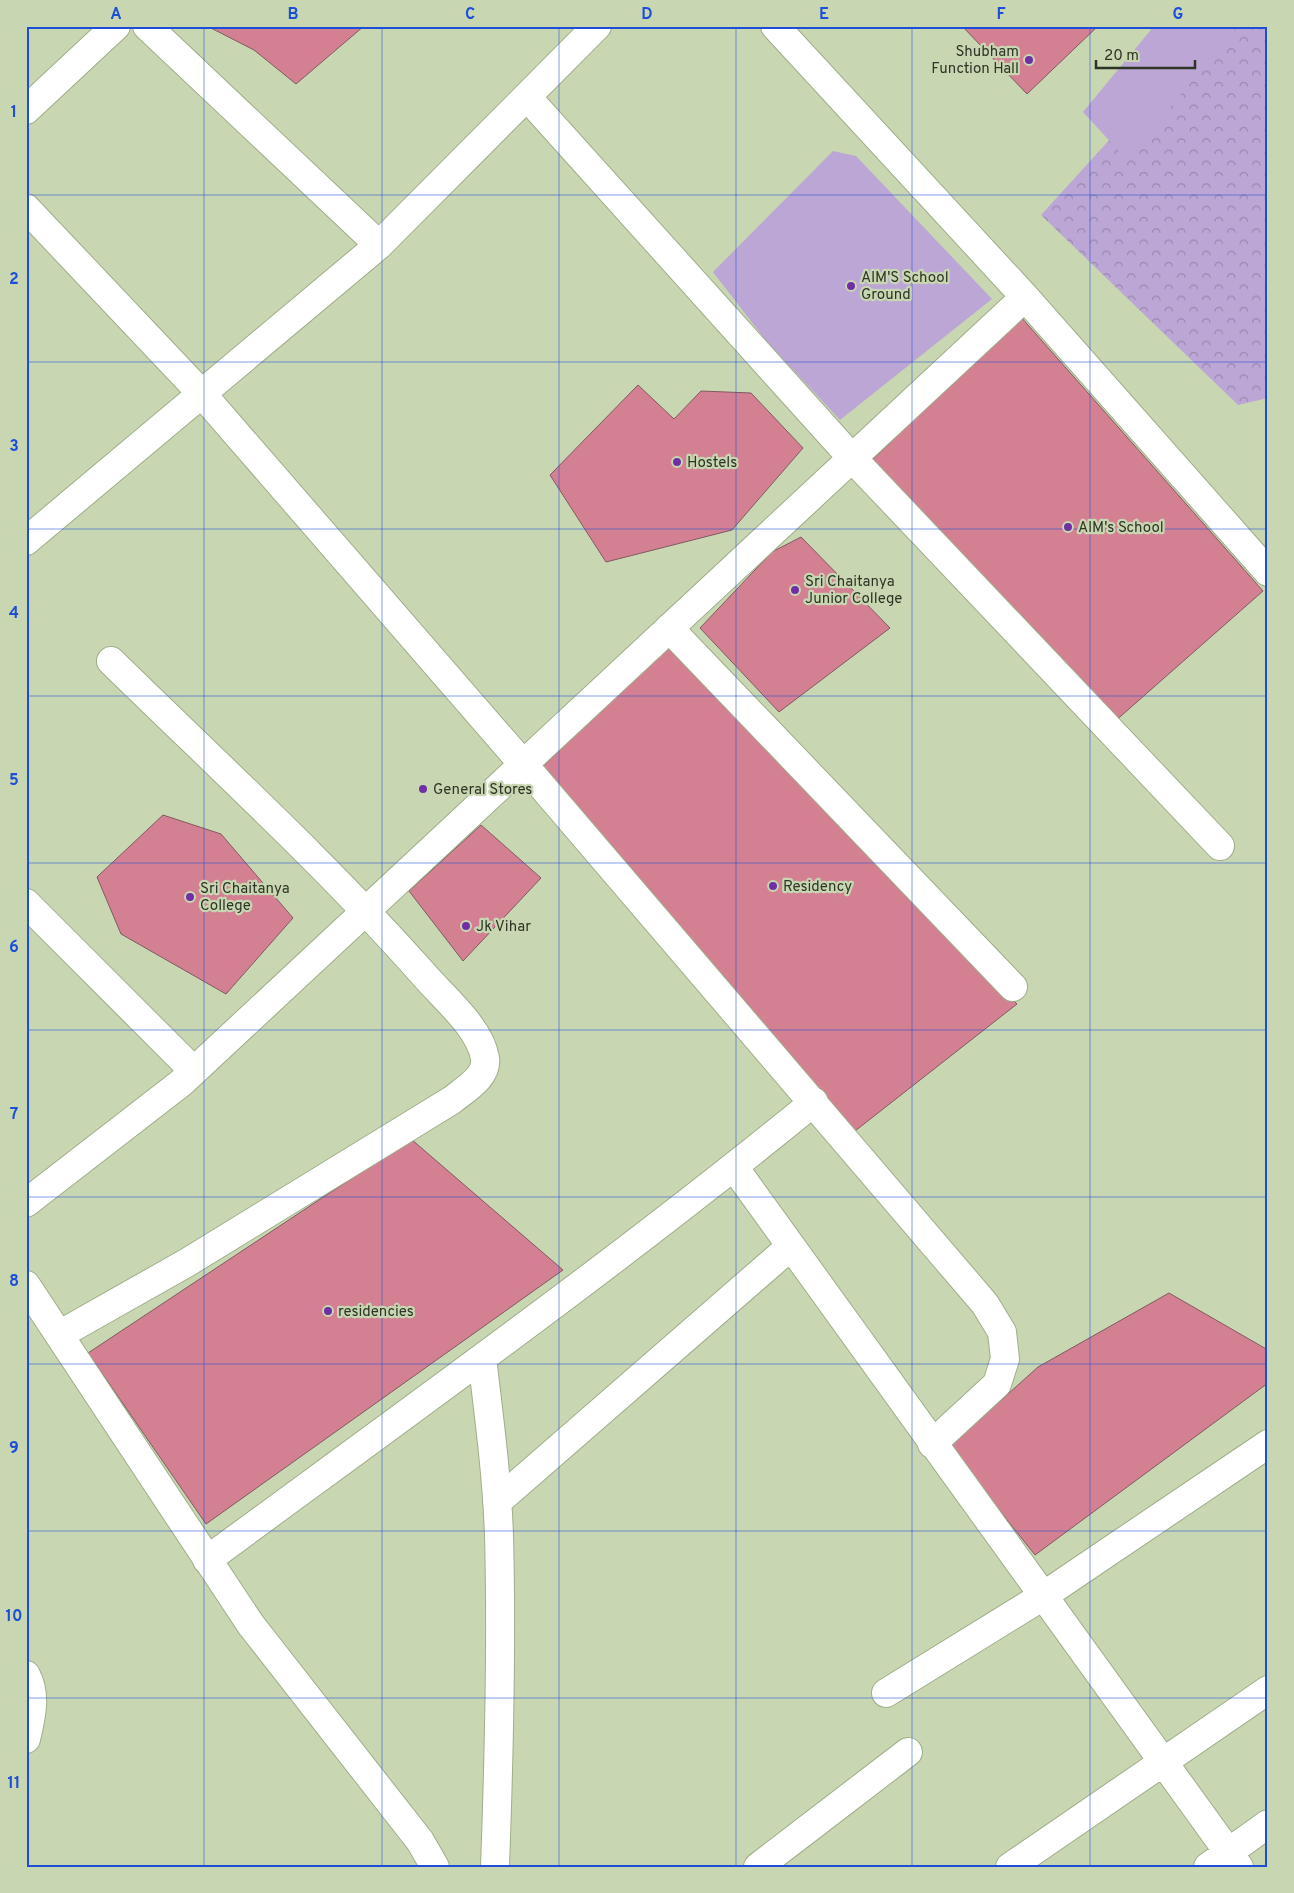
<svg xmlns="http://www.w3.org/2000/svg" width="1294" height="1893" font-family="Overpass,sans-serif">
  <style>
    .forest { fill: url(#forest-crowns) }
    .pitch { fill: #bca6d5 }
    .building { fill: #d48093; stroke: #805961 }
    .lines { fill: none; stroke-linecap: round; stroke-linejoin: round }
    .minor-casing { stroke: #9fae8a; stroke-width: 30 }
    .tertiary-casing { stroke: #9fae8a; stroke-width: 30 }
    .minor { stroke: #fff; stroke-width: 28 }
    .tertiary { stroke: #fff; stroke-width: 28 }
    .grid { fill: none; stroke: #1d4ed8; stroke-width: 1; stroke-opacity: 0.55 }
    .poi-dot { fill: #702fa4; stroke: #c8d7b2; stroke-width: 2 }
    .labels { text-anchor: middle; stroke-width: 4.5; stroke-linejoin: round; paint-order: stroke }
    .poi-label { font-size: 15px; fill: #2e3426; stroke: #c8d7b2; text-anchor: start }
    .neatline { fill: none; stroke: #1d4ed8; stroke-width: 2 }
    .grid-label { font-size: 16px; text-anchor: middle; font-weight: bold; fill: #1d4ed8 }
  </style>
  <defs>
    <pattern id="forest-crowns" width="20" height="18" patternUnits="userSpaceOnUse" patternTransform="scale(1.25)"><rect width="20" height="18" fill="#bca6d5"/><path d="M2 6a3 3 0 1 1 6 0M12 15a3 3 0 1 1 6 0" fill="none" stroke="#9988ad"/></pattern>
  </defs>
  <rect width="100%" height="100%" fill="#c8d7b2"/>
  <path class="forest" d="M1213,26h55v372l-30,7 -197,-190z"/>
  <path class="pitch" d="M1154,26h81l-107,135 -45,-49z
    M833,151l23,5 136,143 -152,121 -73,-78 -54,-70z"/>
  <path class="building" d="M207,26h157l-68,58 -42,-34z
    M962,26h136l-71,68z
    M1020,316l243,275 -150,132 -243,-261z
    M638,385l36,34 27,-28 50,2 52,55 -71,82 -126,32 -56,-87z
    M801,537l89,91 -111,84 -79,-84 72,-76z
    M669,645l348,359 -162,127 -314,-363z
    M163,815l58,19 72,84 -67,76 -105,-60 -24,-57z
    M481,825l60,53 -78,83 -54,-70z
    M411,1139l152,131 -357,254 -118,-171z
    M1169,1293l99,57v33l-233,172 -86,-108 89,-80z"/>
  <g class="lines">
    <defs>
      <path id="minor" d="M147,26l232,219
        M775,26l250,271 243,275
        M527,97l325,361 368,388
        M26,110l90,-84
        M26,208l176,186 321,370 462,540 17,28 3,27 -8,25 -65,60
        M669,628l344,359
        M26,903l168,168
        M734,1167l505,700
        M26,1203l155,-120 844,-786
        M26,1285l225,340 169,216 15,26
        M59,1335l129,-73 264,-162c12,-10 36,-23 33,-42 -5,-30 -40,-59 -60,-82 -98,-111 -208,-211 -314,-315
        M482,1358c7,59 15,118 17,178 3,110 0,221 -4,331
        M497,1502l294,-256
        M207,1560c204,-150 411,-298 607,-458
        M26,1675c11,20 5,43 0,64
        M886,1693l157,-97 225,-152
        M758,1867l150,-115
        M1010,1867l258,-177
        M1208,1867l60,-43"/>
      <path id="tertiary" d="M26,541l353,-296 218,-219"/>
    </defs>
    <use href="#minor" class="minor-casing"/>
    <use href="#tertiary" class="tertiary-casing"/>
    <use href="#minor" class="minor"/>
    <use href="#tertiary" class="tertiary"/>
  </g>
  <path class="grid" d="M204,26v1841M382,26v1841M559,26v1841M736,26v1841M912,26v1841M1090,26v1841M26,195h1242M26,362h1242M26,529h1242M26,696h1242M26,863h1242M26,1030h1242M26,1197h1242M26,1364h1242M26,1531h1242M26,1698h1242"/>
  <g class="poi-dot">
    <circle cx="1029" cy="60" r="5"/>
    <circle cx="851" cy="286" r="5"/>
    <circle cx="677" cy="462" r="5"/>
    <circle cx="1068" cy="527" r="5"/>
    <circle cx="795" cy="590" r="5"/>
    <circle cx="423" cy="789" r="5"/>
    <circle cx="773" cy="886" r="5"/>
    <circle cx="190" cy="897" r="5"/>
    <circle cx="466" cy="926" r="5"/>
    <circle cx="328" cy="1311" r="5"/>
  </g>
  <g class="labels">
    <g class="poi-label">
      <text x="1019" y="56" text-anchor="end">Shubham<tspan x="1019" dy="17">Function Hall</tspan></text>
      <text x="861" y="282">AIM'S School<tspan x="861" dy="17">Ground</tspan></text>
      <text x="687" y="467">Hostels</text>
      <text x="1078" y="532">AIM's School</text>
      <text x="805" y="586">Sri Chaitanya<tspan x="805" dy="17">Junior College</tspan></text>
      <text x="433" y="794">General Stores</text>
      <text x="783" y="891">Residency</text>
      <text x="200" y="893">Sri Chaitanya<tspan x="200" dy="17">College</tspan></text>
      <text x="476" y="931">Jk Vihar</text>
      <text x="338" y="1316">residencies</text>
    </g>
  </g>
  <rect width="1294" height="1893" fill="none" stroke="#c8d7b2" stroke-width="55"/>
  <path d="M1096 60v8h99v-8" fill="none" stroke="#2e3426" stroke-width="2.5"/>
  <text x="1104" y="60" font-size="15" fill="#2e3426" stroke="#c8d7b2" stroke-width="4" paint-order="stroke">20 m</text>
  <rect x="28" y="28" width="1238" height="1838" class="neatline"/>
  <g class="grid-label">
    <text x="116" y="19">A</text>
    <text x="293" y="19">B</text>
    <text x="470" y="19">C</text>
    <text x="647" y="19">D</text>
    <text x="824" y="19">E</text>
    <text x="1001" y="19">F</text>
    <text x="1178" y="19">G</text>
    <text x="14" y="117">1</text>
    <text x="14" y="284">2</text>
    <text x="14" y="451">3</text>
    <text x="14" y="618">4</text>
    <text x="14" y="785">5</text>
    <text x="14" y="952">6</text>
    <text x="14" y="1119">7</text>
    <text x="14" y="1286">8</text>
    <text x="14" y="1453">9</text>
    <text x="14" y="1621">10</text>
    <text x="14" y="1788">11</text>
  </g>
</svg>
